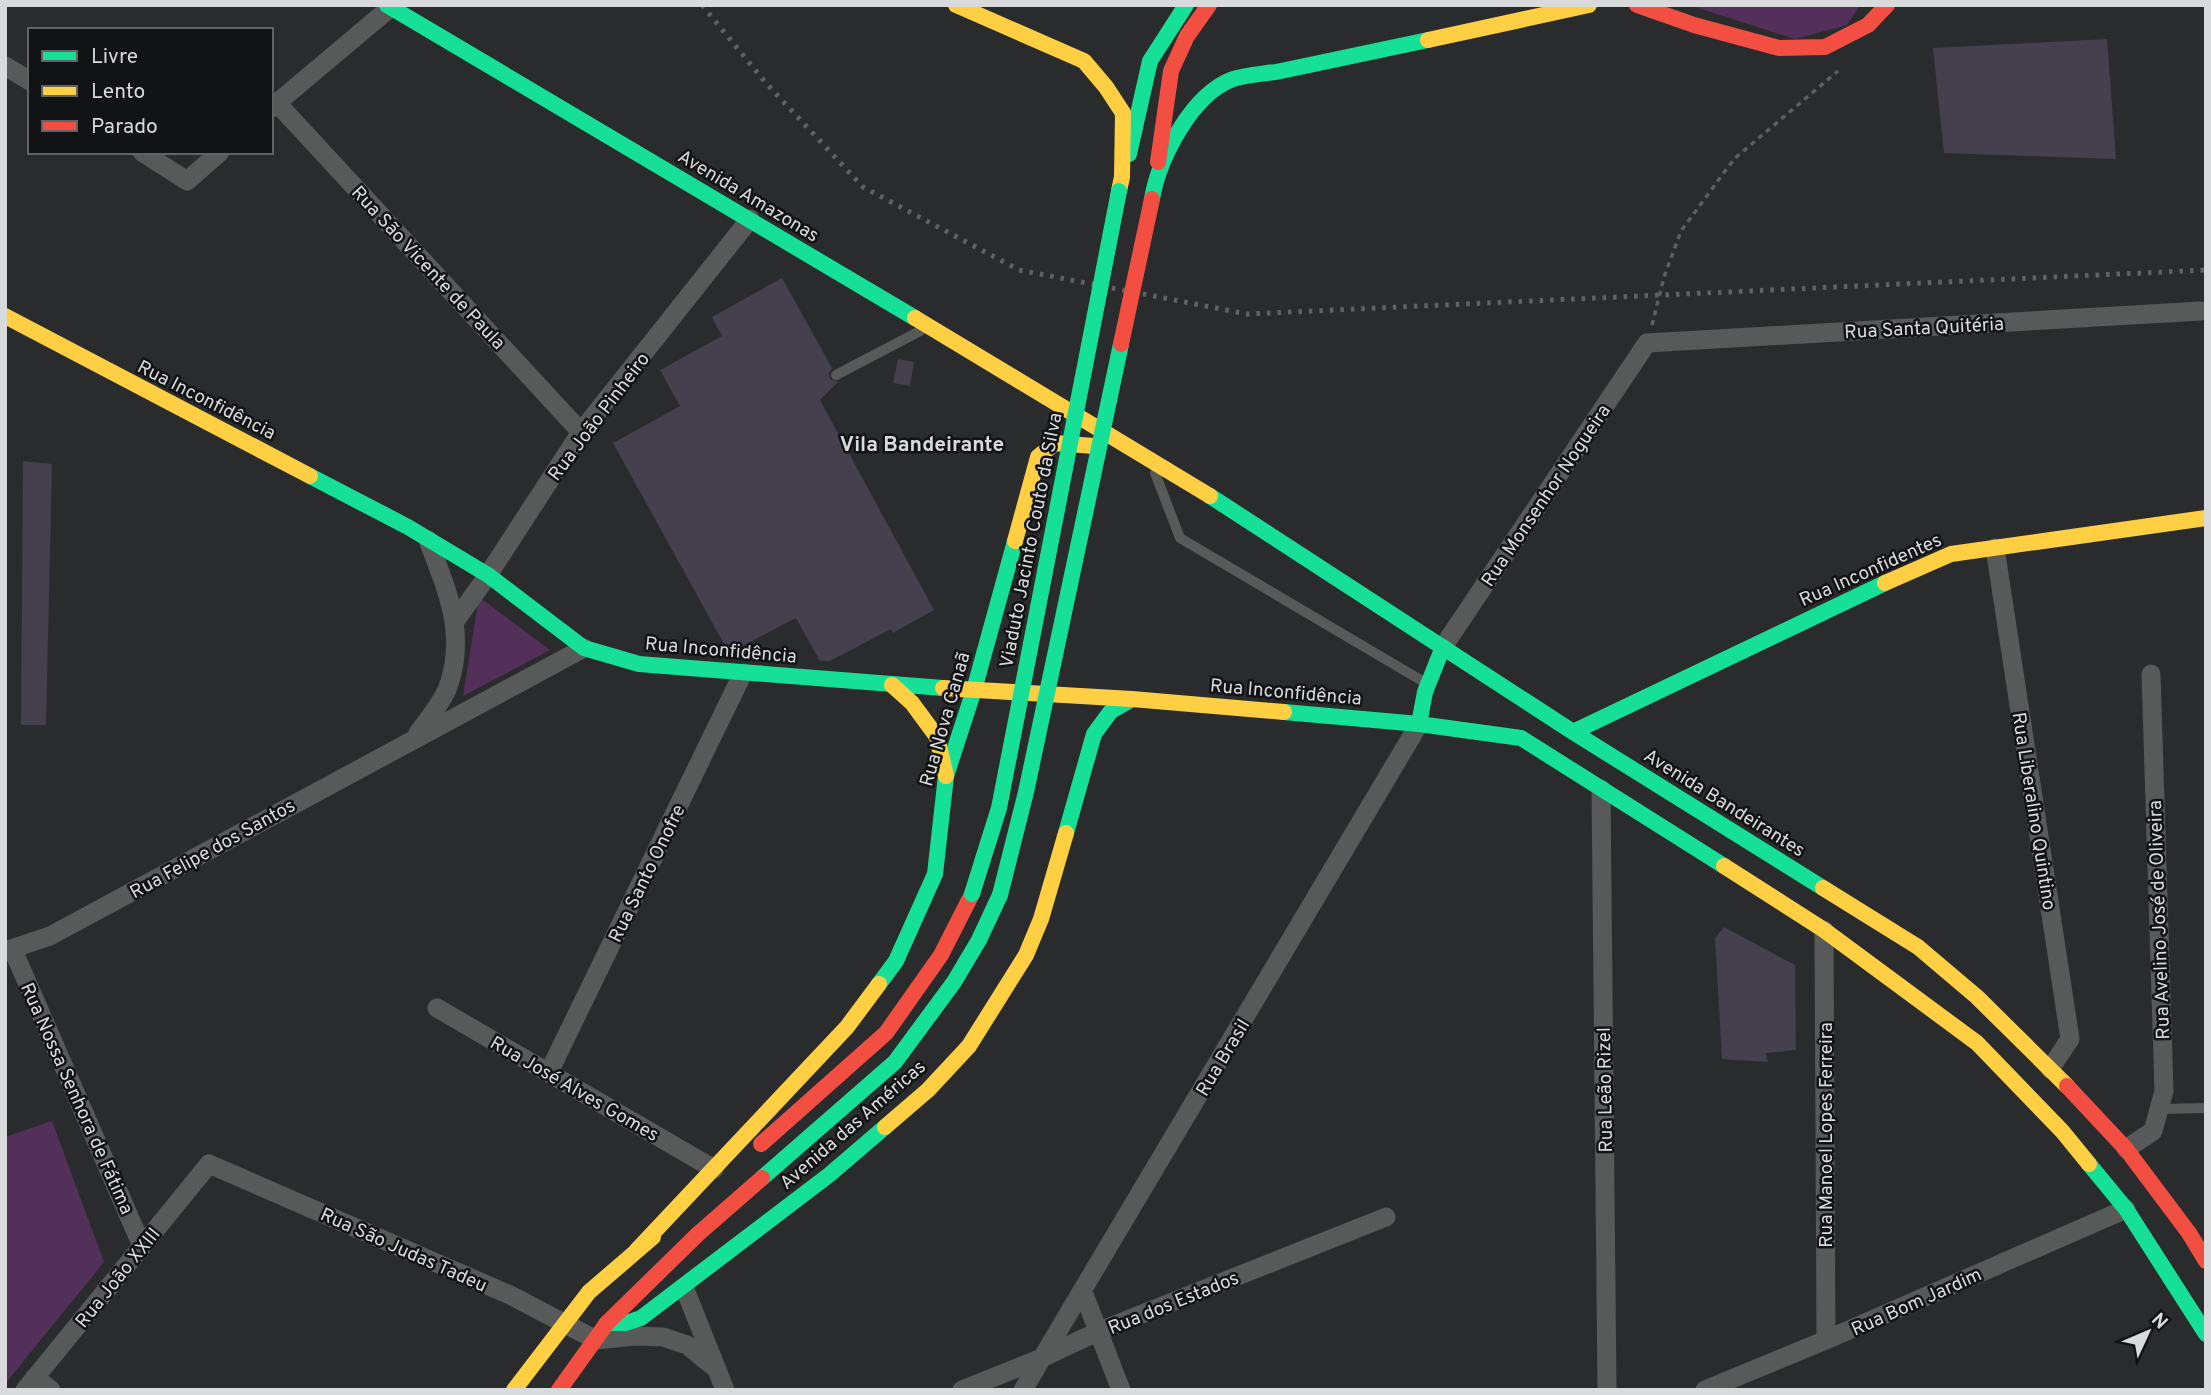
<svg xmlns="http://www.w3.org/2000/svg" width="2211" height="1395" font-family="Overpass,sans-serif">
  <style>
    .green { fill: #533059 }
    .building { fill: #44404d }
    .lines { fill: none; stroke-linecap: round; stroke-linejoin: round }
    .path { stroke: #5e5e60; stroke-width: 3.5; stroke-dasharray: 5 5; stroke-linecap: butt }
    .lane { stroke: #585959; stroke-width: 10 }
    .street { stroke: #585959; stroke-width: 19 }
    .fast { stroke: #16e098; stroke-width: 16 }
    .slow { stroke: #ffcf43; stroke-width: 16 }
    .jam { stroke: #f24e42; stroke-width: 16 }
    .rail { stroke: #606163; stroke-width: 5; stroke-dasharray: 3.5 7; stroke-linecap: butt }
    .fast-bridge { stroke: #16e098; stroke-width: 16 }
    .jam-bridge { stroke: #f24e42; stroke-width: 16 }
    .labels { text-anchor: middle; stroke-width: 5; stroke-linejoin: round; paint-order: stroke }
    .street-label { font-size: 19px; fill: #d9dadc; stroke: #121314 }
    .neighbourhood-label { font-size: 21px; font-weight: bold; fill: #d9dadc; stroke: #121314 }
  </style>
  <rect width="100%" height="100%" fill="#2a2b2d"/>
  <path class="green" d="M1689,5h171l-13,20 -52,14z
    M479,597l71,53 -87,46z
    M52,1121l52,141 -99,122v-247z"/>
  <path class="building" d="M2107,39l9,120 -172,-6 -11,-105z
    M782,278l50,90 -3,6 1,5 8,3 -18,18 114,210 -41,23 -2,-4 -61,32h-10l-24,-43 -67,35 -116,-210 67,-37 -20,-36 62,-34 -10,-19z
    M898,359l16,3 -4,24 -17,-3z
    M23,461l29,3 -6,261h-25z
    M1724,927l71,38 1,85 -30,3 2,9 -46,-3 -7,-121z"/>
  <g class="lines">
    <path class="path" d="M1652,325l12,-48 17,-46 53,-72 104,-88"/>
    <path class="lane" d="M836,375l86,-45
      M1155,473l25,65 244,144
      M2159,1109l47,-1"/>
    <path class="street" d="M5,66l25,15
      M277,103l304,329
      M271,108l120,-101
      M142,152l45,29 33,-29
      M1995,548l75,491 -20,30
      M456,620l32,-45 93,-143 169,-213
      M1443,647l204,-304 554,-32
      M418,733c10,-14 24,-30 30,-46 19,-54 -1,-96 -20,-147
      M1601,789l6,601
      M1824,930l2,410
      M13,950l129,296
      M5,951l45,-15 534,-288
      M437,1008l277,161
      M549,1072l194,-399
      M2126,1149l27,-18 11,-40 -13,-417
      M684,1287l41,103
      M1083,1292l38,98
      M35,1377l16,13
      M25,1390l184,-226 301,131 86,45 39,-4 28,1 24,8 28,23
      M962,1390l82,-33 53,-25 289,-115
      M1023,1390l396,-666
      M1705,1390l121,-50 300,-131"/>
    <path class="fast" d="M387,5l528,313
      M1129,154l21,-93 36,-56
      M1152,199c7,-41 40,-105 81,-120 15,-5 33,-5 48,-8 49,-10 98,-21 147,-31
      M310,476l98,51 80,48 96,73 55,16 304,24
      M1210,496l363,236 250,156
      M1284,712l135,12 102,14 203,128
      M1419,724l6,-32 18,-45
      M1573,732l312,-149
      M1066,833l28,-99 17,-23 21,-12
      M879,984l17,-23 39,-87 11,-98 28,-86 41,-149
      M2089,1164l37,45 80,125
      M762,1178l133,-116 59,-80 25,-42 21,-45
      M607,1323h19l15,-5 188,-143 56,-48"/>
    <path class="slow" d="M956,5l128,56 22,26 17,26 -1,64 -3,14
      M1428,40l161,-35
      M5,316l305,160
      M915,318l295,178
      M1015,541l23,-84 17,-14 39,3
      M1885,583l66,-29 255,-36
      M892,685l20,18 25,34 9,39
      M943,688l189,11 152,13
      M1724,866l100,64 153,113 85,88 27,33
      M1823,888l95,59 59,50 90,89
      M885,1127l43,-37 41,-44 57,-91 15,-36 25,-86
      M636,1251l211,-224 32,-43
      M514,1390l75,-98 64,-55"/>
    <path class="jam" d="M1637,5l57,20 85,23 46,-1 43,-22 19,-20
      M1158,162l13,-91 16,-35 22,-31
      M2067,1086l59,63 63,84 17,28
      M761,1144l125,-111 55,-78 31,-61
      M559,1390l48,-67 91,-89 64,-56"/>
    <path class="rail" d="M702,5l63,77 98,105 156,83 228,44 959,-44"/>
    <path class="fast-bridge" d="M972,894l27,-86 120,-617
      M1000,895l26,-103 95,-448"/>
    <path class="jam-bridge" d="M1121,344l31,-145"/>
  </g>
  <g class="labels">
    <g class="street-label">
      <text transform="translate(749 195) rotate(31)" y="7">Avenida Amazonas</text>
      <text transform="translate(429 267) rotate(47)" y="7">Rua São Vicente de Paula</text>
      <text transform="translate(1924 327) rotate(-3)" y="7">Rua Santa Quitéria</text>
      <text transform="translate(207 399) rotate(27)" y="7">Rua Inconfidência</text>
      <text transform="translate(598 416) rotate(-53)" y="7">Rua João Pinheiro</text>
      <text transform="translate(1545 495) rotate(-56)" y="7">Rua Monsenhor Nogueira</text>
      <text transform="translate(1030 540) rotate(-79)" y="7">Viaduto Jacinto Couto da Silva</text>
      <text transform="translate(1870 569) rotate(-24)" y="7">Rua Inconfidentes</text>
      <text transform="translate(721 649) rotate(5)" y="7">Rua Inconfidência</text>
      <text transform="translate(1286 691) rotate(5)" y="7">Rua Inconfidência</text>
      <text transform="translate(944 719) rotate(-74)" y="7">Rua Nova Canaã</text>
      <text transform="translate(1725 802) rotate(32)" y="7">Avenida Bandeirantes</text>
      <text transform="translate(2035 811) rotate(81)" y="7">Rua Liberalino Quintino</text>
      <text transform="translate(212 848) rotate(-29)" y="7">Rua Felipe dos Santos</text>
      <text transform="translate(646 873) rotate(-64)" y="7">Rua Santo Onofre</text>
      <text transform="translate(2158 920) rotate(-92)" y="7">Rua Avelino José de Oliveira</text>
      <text transform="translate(1222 1057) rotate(-59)" y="7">Rua Brasil</text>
      <text transform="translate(575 1088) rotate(30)" y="7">Rua José Alves Gomes</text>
      <text transform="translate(1604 1090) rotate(-91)" y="7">Rua Leão Rizel</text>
      <text transform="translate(78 1098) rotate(66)" y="7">Rua Nossa Senhora de Fátima</text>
      <text transform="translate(852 1124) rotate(-41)" y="7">Avenida das Américas</text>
      <text transform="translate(1825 1135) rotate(-90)" y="7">Rua Manoel Lopes Ferreira</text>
      <text transform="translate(404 1249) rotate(24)" y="7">Rua São Judas Tadeu</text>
      <text transform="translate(117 1277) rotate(-51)" y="7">Rua João XXIII</text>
      <text transform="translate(1916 1301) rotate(-24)" y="7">Rua Bom Jardim</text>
      <text transform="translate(1173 1302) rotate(-22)" y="7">Rua dos Estados</text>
    </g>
    <g class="neighbourhood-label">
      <text x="922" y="451">Vila Bandeirante</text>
    </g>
  </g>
  <rect width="2211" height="1395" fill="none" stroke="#d9dadc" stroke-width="14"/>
  <rect x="28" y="28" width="245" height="126" fill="#121314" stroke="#626364" stroke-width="2"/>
  <rect x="42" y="51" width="35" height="10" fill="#16e098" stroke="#626364" stroke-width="2"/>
  <text x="91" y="63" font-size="21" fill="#d9dadc">Livre</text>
  <rect x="42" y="86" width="35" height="10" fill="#ffcf43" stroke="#626364" stroke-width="2"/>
  <text x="91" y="98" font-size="21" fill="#d9dadc">Lento</text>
  <rect x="42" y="121" width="35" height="10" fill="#f24e42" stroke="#626364" stroke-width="2"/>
  <text x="91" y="133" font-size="21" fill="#d9dadc">Parado</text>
  <g transform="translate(2148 1332) rotate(46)" stroke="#121314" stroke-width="5" paint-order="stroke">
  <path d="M0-5L12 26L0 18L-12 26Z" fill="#d9dadc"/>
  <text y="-10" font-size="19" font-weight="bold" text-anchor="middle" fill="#d9dadc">N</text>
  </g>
</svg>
